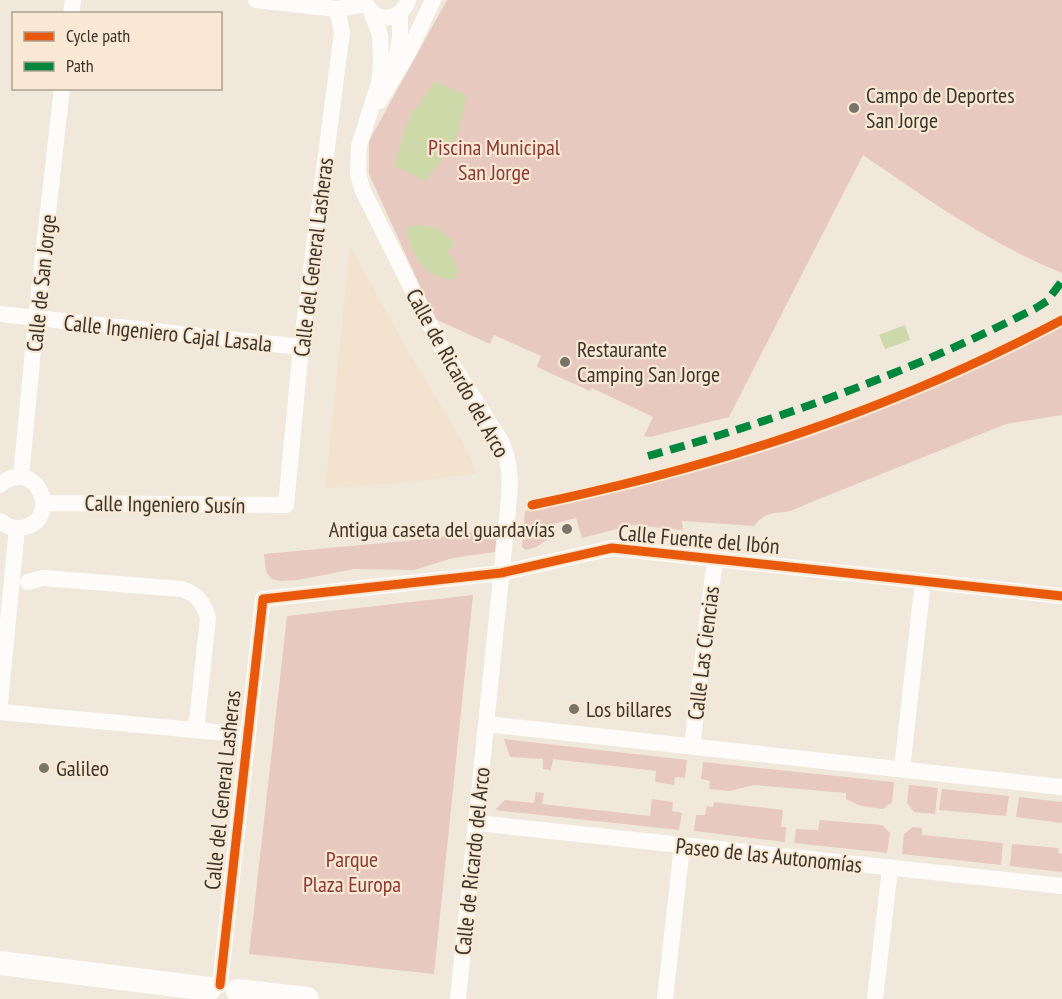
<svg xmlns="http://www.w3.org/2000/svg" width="1062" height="999" font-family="'PT Sans Narrow',sans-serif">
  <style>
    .built { fill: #f2e2ce }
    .green { fill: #e7c9c0 }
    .water { fill: #cdd9a9 }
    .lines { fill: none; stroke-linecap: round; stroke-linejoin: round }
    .street { stroke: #fdfcfa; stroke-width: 16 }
    .secondary { stroke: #fdfcfa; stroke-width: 24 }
    .quiet { stroke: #00873e; stroke-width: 8; stroke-dasharray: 15 8; stroke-linecap: butt }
    .cycleway-casing { stroke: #f9e9d4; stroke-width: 13 }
    .cycleway { stroke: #e8590c; stroke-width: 9 }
    .poi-dot { fill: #7a7369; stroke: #f9e9d4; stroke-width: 2 }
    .labels { text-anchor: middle; stroke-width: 4.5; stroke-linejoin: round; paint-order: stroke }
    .poi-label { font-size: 22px; fill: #3a342b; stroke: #f9e9d4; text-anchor: start }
    .park-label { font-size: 22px; fill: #8e3832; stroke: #f9e9d4 }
    .street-label { font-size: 22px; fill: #3a342b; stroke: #f9e9d4 }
  </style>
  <rect width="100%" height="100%" fill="#f1e8dc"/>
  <path class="built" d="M350,246l56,102 54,90 16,32 -1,4 -84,10 -66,4z"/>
  <path class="green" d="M447,0h615v273c-72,-29 -135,-74 -199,-118l-134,262 -79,20 -6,-1 9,-19 -61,-29 -2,3 -53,-24 4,-11 -47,-21 -4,9 -55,-25 -66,-145v-33z
    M1062,325v90l-56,9 -197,79c-7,3 -16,8 -24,9 -12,1 -23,2 -31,14l-72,-5 1,9 -51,-5 -50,13 -6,-20 -22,6 2,10 -20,13 -10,3 -4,-3 3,-36c87,-17 172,-37 256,-65 97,-31 191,-74 281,-121z
    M497,528l-2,24 -42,6 -39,12 -60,-1 -56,11 -18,1 -8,-2 -6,-7 -2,-18 162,-15z
    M473,595l-39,379 -185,-20 38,-338z
    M504,739l183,21 -2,18 -10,-1 -1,8 -19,-3 1,-11 -103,-12 -2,11 -8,-1v-10l-33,-2z
    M703,762l191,20 -2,20 -9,7 -22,-3 -15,-7v-6l-92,-8 -25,6 -20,-2 1,-8 -9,-2z
    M909,785l29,3 -3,26 -21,-2 -7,-9z
    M942,789l67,7 -3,20 -67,-6z
    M536,792l8,1 -2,11 108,12 2,-17 21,3 -1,9 10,2 -3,17 -184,-20 10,-10 29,3z
    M1019,797l43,5v21l-46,-6z
    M714,802l69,8 -2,17h5l-1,15 -91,-11 2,-16h9l2,-9 6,1z
    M820,820l62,5 8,8 -3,20 -93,-10 2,-14 22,1z
    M913,827l9,1v7l81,8 -2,22 -99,-11 2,-20z
    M1012,844l47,4 -1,5 4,1v18l-52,-6z"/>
  <path class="water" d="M435,81l32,15 -11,45 -31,40 -31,-15 14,-47z
    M418,225l19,3 18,15 -1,3 -7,4 8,11 3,10 -4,8c-27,3 -43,-25 -48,-48l3,-5z
    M905,325l5,15 -25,9 -6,-14z"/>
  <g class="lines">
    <path class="street" d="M256,0l81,9 29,-5
      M367,6c12,19 35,13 41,-6
      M371,11l9,24 1,29 -2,19 -20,63 -1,28 5,17 78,156 60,94c12,26 9,50 6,78l-49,480
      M71,14l2,-14
      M395,66l5,-29v-23
      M379,101l29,-48 25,-53
      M0,314l301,33
      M21,477l15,-159 26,-230
      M0,485c36,-31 64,35 22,43 -8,1 -16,-2 -22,-7
      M44,503l242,2 15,-158 41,-315 -5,-23
      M28,582l15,-4 139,11c15,5 22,14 26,29l-12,112
      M0,702l17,-174
      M0,712l248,23
      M486,724l576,63
      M692,746l23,-187
      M902,769l21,-188
      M477,823l585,63
      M220,985l43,-386 238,-26 111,-25 450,48
      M665,999l17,-153
      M875,999l15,-131"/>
    <path class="secondary" d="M0,963l209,26
      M238,991l69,8"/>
    <path class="quiet" d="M648,456c134,-37 265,-85 388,-148l11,-7 15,-20"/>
    <defs>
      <path id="cycleway" d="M532,505c188,-39 360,-95 530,-185
        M220,985l43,-386 238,-26 111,-25 450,48"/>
    </defs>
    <use href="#cycleway" class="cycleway-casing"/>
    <use href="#cycleway" class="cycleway"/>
  </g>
  <g class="poi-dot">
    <circle cx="854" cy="108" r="6"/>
    <circle cx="565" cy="362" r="6"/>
    <circle cx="567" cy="529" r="6"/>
    <circle cx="574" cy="709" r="6"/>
    <circle cx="44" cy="768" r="6"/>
  </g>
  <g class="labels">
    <g class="poi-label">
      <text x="866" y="103">Campo de Deportes<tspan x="866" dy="25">San Jorge</tspan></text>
      <text x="577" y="357">Restaurante<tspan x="577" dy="25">Camping San Jorge</tspan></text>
      <text x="555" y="537" text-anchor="end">Antigua caseta del guardavías</text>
      <text x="586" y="717">Los billares</text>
      <text x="56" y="776">Galileo</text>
    </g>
    <g class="park-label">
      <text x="494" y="155">Piscina Municipal<tspan x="494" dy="25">San Jorge</tspan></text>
      <text x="352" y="867">Parque<tspan x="352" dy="25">Plaza Europa</tspan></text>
    </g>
    <g class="street-label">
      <text transform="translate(313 257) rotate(-83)" y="8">Calle del General Lasheras</text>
      <text transform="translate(41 283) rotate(-84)" y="8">Calle de San Jorge</text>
      <text transform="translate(168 333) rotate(6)" y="8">Calle Ingeniero Cajal Lasala</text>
      <text transform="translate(458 373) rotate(61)" y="8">Calle de Ricardo del Arco</text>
      <text transform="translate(165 504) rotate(1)" y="8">Calle Ingeniero Susín</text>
      <text transform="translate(699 539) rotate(5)" y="8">Calle Fuente del Ibón</text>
      <text transform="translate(703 653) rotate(-83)" y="8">Calle Las Ciencias</text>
      <text transform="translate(222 790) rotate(-84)" y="8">Calle del General Lasheras</text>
      <text transform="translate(769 855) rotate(6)" y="8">Paseo de las Autonomías</text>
      <text transform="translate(472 861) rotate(-84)" y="8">Calle de Ricardo del Arco</text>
    </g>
  </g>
  <rect x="12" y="12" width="210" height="78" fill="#f9e9d4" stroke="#ada190" stroke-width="1.5"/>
  <rect x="24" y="32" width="30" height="9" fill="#e8590c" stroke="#ada190" stroke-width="1.5"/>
  <text x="66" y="42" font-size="18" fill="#3a342b">Cycle path</text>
  <rect x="24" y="62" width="30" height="9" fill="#00873e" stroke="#ada190" stroke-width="1.5"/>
  <text x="66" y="72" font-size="18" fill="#3a342b">Path</text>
</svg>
